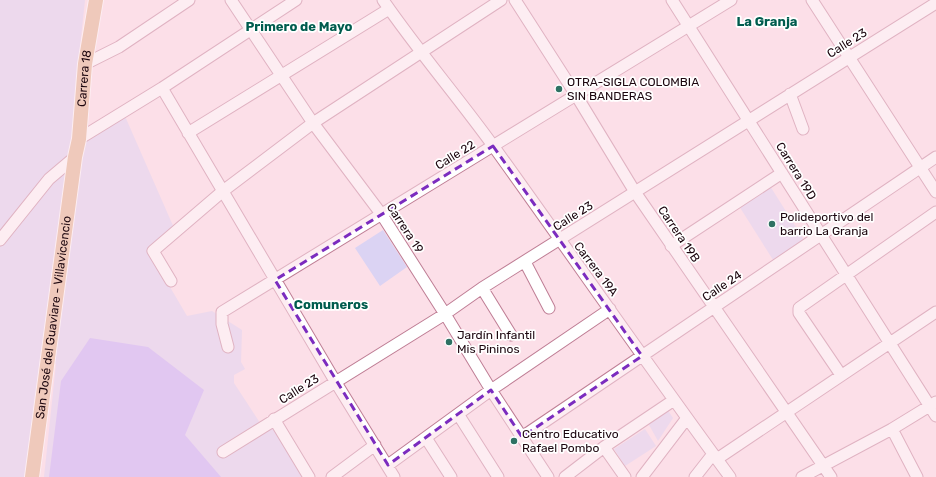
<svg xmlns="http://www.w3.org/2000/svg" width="936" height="477" font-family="Rubik,sans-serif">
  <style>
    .green { fill: #dbd3f3 }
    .forest { fill: #c2aafd }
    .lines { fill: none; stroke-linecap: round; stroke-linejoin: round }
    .minor-casing { stroke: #bf7e95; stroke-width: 13 }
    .major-casing { stroke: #fff; stroke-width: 16 }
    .minor { stroke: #fff; stroke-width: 11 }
    .major { stroke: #e0af85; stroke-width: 14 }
    .marked { fill: none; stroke: #7b2cbf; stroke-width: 3; stroke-dasharray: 8 5; stroke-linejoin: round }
    .poi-dot { fill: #2e7163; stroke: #fff; stroke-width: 1.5 }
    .labels { text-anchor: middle; stroke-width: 3.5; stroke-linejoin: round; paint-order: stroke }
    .street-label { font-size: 12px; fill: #1b050e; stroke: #fff }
    .poi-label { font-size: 12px; fill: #1b050e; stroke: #fff; text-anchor: start }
    .neighbourhood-label { font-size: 13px; font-weight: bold; fill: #005c4e; stroke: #fff }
  </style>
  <rect width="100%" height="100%" fill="#fcdfe8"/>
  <path class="green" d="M0,0h85l-8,75 7,56 40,-17 50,114 -24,25 37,63 25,-5 30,19 -1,32 4,7 -11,6v8l32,49 11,-6 31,51h-264l12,-113 -16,-5 -15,118h-25z
    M770,186l36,57 -31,20 -36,-57z
    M383,230l24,37 -27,19 -25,-38z
    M667,409l6,9 -15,23 -10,-18z
    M645,429l11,17 -31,20 -11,-17z"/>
  <path class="forest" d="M90,338l58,9 56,43 -19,45 36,42h-172l12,-96z"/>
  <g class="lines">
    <defs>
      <path id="minor" d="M231,0l82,123 69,92 63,99 46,76 57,87
        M383,0c35,51 75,97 111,147 79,110 156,221 236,330
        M515,0l61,95 59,97 196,285
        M672,0l264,416
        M812,0l124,192
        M85,64l34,-17 70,-47
        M162,88l173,293 59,96
        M790,94l13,35
        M188,133l201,-124
        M79,139l83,-51 134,-88
        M0,240l49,-61 26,-22
        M671,246l111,-73
        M525,262l24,46
        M171,281l-18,-30 70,-60 90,-68 188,-123
        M482,288l29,47
        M228,347l-6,-23v-12l509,-312
        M841,375l-42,-62v-5l137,-96
        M458,414l40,63
        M274,419l35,58
        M892,429l25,48
        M522,437l414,-280
        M426,438l25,39
        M604,447l21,30
        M223,452l222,-138 37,-26 454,-285
        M717,459l219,-147
        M388,465l103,-75 119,-81
        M332,477l43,-32
        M565,477l39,-30 70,-47
        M642,477l45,-59
        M695,477l18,-23
        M802,477l90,-48 44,-27"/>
      <g id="major">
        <path id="s1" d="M32,477l43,-320 4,-18 6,-75 11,-64"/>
      </g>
    </defs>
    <use href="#minor" class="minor-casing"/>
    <use href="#major" class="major-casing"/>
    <use href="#minor" class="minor"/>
    <use href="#major" class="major"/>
  </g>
  <path d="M0 0H936V477H0ZM493,146l149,210 -120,81 -31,-47 -103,75 -113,-185z" fill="#fcdfe8" fill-opacity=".55" fill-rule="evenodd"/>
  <path class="marked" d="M493,146l149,210 -120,81 -31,-47 -103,75 -113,-185z"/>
  <g class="poi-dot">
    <circle cx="559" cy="89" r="4"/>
    <circle cx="772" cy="224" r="4"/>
    <circle cx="449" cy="342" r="4"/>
    <circle cx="514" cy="441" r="4"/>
  </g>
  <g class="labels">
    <g class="street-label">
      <text transform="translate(847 43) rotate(-32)" y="4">Calle 23</text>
      <text dy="4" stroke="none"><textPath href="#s1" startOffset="402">Carrera 18</textPath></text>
      <text transform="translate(455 155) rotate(-32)" y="4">Calle 22</text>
      <text transform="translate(796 171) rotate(58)" y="4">Carrera 19D</text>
      <text transform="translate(573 216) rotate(-32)" y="4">Calle 23</text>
      <text transform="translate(405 228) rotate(57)" y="4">Carrera 19</text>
      <text transform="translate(679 234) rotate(56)" y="4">Carrera 19B</text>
      <text transform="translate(596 269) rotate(53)" y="4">Carrera 19A</text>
      <text transform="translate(722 286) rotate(-34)" y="4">Calle 24</text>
      <text dy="4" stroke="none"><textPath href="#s1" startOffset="161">San José del Guaviare - Villavicencio</textPath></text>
      <text transform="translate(299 389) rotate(-32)" y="4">Calle 23</text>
    </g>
    <g class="poi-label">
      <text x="567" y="86">OTRA-SIGLA COLOMBIA<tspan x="567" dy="14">SIN BANDERAS</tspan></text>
      <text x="780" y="221">Polideportivo del<tspan x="780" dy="14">barrio La Granja</tspan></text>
      <text x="457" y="339">Jardín Infantil<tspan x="457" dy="14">Mis Pininos</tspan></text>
      <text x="522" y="438">Centro Educativo<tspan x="522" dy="14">Rafael Pombo</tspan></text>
    </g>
    <g class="neighbourhood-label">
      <text x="767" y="26">La Granja</text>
      <text x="299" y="31">Primero de Mayo</text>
      <text x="331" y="309">Comuneros</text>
    </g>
  </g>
</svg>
